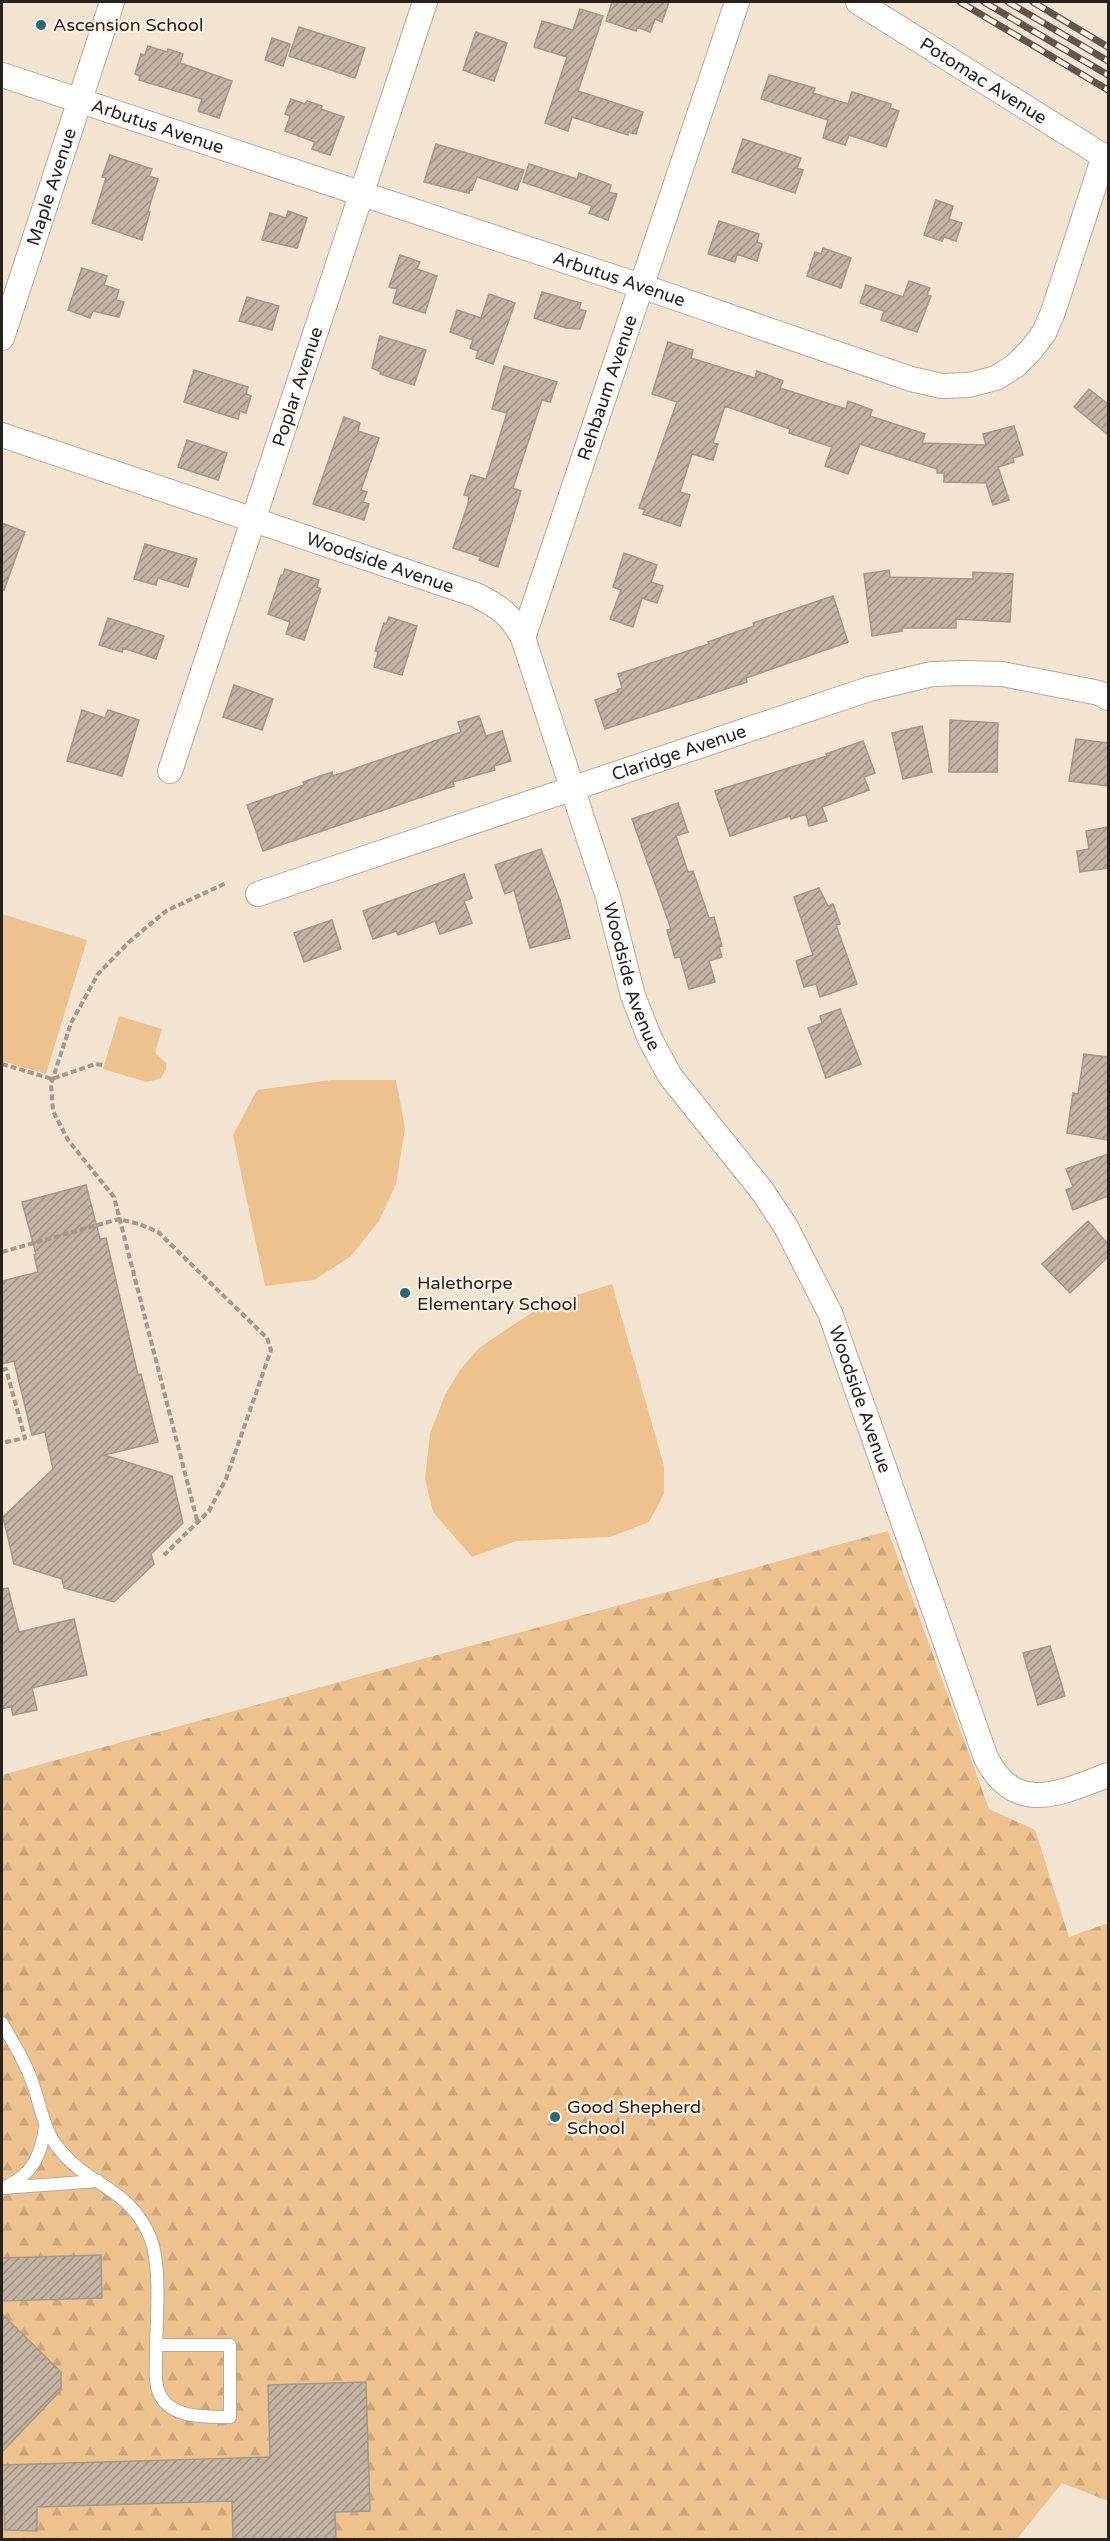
<svg xmlns="http://www.w3.org/2000/svg" width="1110" height="2541" font-family="'Varela Round',sans-serif">
  <style>
    .forest { fill: url(#forest-firs) }
    .park { fill: #eec28f }
    .building { fill: url(#building-hatch); stroke: #a79888; stroke-width: 1.5 }
    .lines { fill: none; stroke-linecap: round; stroke-linejoin: round }
    .service-casing { stroke: #b7a897; stroke-width: 14 }
    .minor-casing { stroke: #b7a897; stroke-width: 26 }
    .path { stroke: #a5998b; stroke-width: 4; stroke-dasharray: 6 3; stroke-linecap: butt }
    .service { stroke: #fff; stroke-width: 12 }
    .minor { stroke: #fff; stroke-width: 24 }
    .rail-casing { stroke: #5f564d; stroke-width: 7 }
    .rail { stroke: #fef1e3; stroke-width: 4.5; stroke-dasharray: 14; stroke-linecap: butt }
    .poi-dot { fill: #226b77; stroke: #fef1e3; stroke-width: 2 }
    .labels { text-anchor: middle; stroke-width: 4.5; stroke-linejoin: round; paint-order: stroke }
    .poi-label { font-size: 18px; fill: #28221c; stroke: #fef1e3; text-anchor: start }
    .street-label { font-size: 18px; fill: #28221c; stroke: #fef1e3 }
  </style>
  <defs>
    <pattern id="forest-firs" width="22" height="20" patternUnits="userSpaceOnUse" patternTransform="scale(1.5)"><rect width="22" height="20" fill="#eec28f"/><path d="M5 1l3.5 6h-7zM16 11l3.5 6h-7z" fill="#cca67b"/></pattern>
    <pattern id="building-hatch" width="6" height="6" patternUnits="userSpaceOnUse" patternTransform="scale(1.5)"><rect width="6" height="6" fill="#c2b3a2"/><path d="M-1 1l2-2M0 6l6-6M5 7l2-2" fill="none" stroke="#9e9183"/></pattern>
  </defs>
  <rect width="100%" height="100%" fill="#f3e3d1"/>
  <path class="forest" d="M888,1531l101,278 46,21 34,107 39,-14v578l-46,-18 -46,57h-1014v-765z"/>
  <path class="park" d="M2,914l85,26 -41,134 -44,-13z
    M119,1016l43,13 -7,24 11,10v7l-5,8 -14,4 -44,-13z
    M331,1080h65l9,48 -9,56 -17,37 -29,36 -36,23 -49,6 -32,-151 24,-45z
    M612,1284l52,182v28l-15,28 -39,15 -94,4 -44,16 -39,-45 -8,-33 5,-45 15,-39 15,-25 19,-22 28,-19 35,-23z"/>
  <path class="building" d="M612,2h57l-7,20 -7,-3 -5,13 -13,-5 -1,4 -30,-10z
    M580,9l23,7 -25,75 65,21 -7,22 -8,-2v3l-56,-18 -4,14 -23,-8 22,-66 -33,-10 8,-26 31,9z
    M299,27l66,21 -10,30 -66,-22z
    M476,32l31,11 -13,38 -31,-11z
    M272,38l18,6 -7,22 -18,-6z
    M148,46l19,6 1,-3 15,5 -3,9 52,18 -13,37 -21,-7 4,-12 -63,-19 1,-4 -5,-2 6,-20 4,1z
    M769,75l46,13 -2,5 35,11 4,-12 39,12 -1,4 9,3 -13,36 -37,-12 -4,10 -22,-7 5,-18 -67,-21z
    M291,99l14,5 2,-3 15,5 -1,3 23,8 -14,38 -18,-6 3,-7 -30,-11 5,-15 -5,-2z
    M743,139l58,19 -4,10 6,2 -8,23 -63,-21z
    M436,144l88,26 -7,20 -40,-13 -5,13 -2,-1 -1,4 -45,-11z
    M110,155l42,14 -3,7 9,3 -10,32 2,1 -8,28 -50,-17 14,-45 -4,-1z
    M529,164l48,15 2,-6 32,12 -2,7 8,2 -9,26 -19,-7 3,-7 -69,-24z
    M936,200l17,6 -4,13 13,4 -6,18 -12,-4 -2,4 -18,-6z
    M288,211l19,7 -10,30 -35,-8 8,-27 16,5z
    M719,221l40,13 -2,8 5,2 -5,17 -20,-7 -2,8 -27,-8z
    M823,248l28,10 -10,30 -34,-12 8,-24 6,2z
    M400,255l20,7 -3,7 20,7 -12,37 -32,-10 4,-14 -8,-2z
    M82,268l25,8 -3,9 15,5 -3,10 8,2 -5,15 -26,-6 -3,7 -22,-8z
    M909,281l21,7 -3,7 4,1 -14,36 -36,-12 3,-9 -24,-8 6,-18 37,12z
    M542,292l39,11 -2,6 7,2 -6,18 -14,-1 -32,-10z
    M489,294l26,9 -22,61 -17,-6 2,-7 -8,-3 3,-8 -23,-8 7,-22 24,8z
    M247,297l32,9 -7,24 -33,-9z
    M380,336l46,14 -12,35 -34,-11 1,-2 -9,-4z
    M668,342l25,8 -2,8 64,20 2,-7 26,10 -3,7 66,21 2,-8 24,9 -2,6 55,18 -3,9 64,2 -3,-11 31,-8 9,29 -10,3 1,4 -16,5 11,33 -16,5 -7,-22 -42,-1v-9h-7v-4l-77,-25 -12,30 -23,-8 7,-19 -43,-14 1,-4 -65,-23 -12,37 5,1 -5,16 -21,-6 -12,38 10,3 -10,31 -37,-12 2,-4 -6,-2 38,-106 -25,-8z
    M504,366l53,16 -7,20 -8,-2 -29,88 8,3 -23,76 -19,-7 2,-3 -28,-9 15,-44 1,-8 -5,-1 7,-20 15,4 21,-66 -15,-4z
    M194,370l54,17 -2,7 5,2 -5,17 -6,-2 -2,8 -54,-17z
    M1089,389l19,15v31l-34,-28z
    M344,417l16,6 -2,8 21,7 -18,52 6,2 -4,10 6,2 -5,16 -51,-16z
    M187,440l40,13 -9,27 -40,-13z
    M2,523l23,9 -21,58h-2z
    M145,544l52,15 -9,28 -30,-9 -2,7 -22,-6z
    M624,553l33,12 -6,17 12,4 -6,17 -15,-5 -9,29 -23,-8 11,-29 -8,-3z
    M285,569l34,11 -2,7 4,2 -17,51 -18,-6 4,-12 -22,-8 13,-39h2z
    M889,570l1,7 83,2v-7l40,2 -3,48 -54,-3v9h-54v3l-30,5 -8,-62z
    M833,596l15,46 -102,36 1,4 -142,47 -10,-29 23,-8 -1,-2 5,-2 -4,-14 91,-30 -1,-2 46,-16 -1,-3z
    M389,617l28,9 -15,49 -28,-8 4,-15 -3,-1 9,-28 2,1z
    M108,618l56,18 -8,23 -33,-11 -1,4 -23,-7z
    M234,685l39,14 -11,31 -39,-13z
    M82,710l23,8 3,-8 31,10 -17,56 -55,-15z
    M479,716l7,20 16,-5 9,30 -17,5 1,4 -42,12 1,4 -191,65 -16,-46 57,-20 -1,-3 29,-10 1,4 128,-44 -3,-10z
    M950,720l48,3 -1,49h-48z
    M922,726l10,46 -29,7 -11,-46z
    M1076,739l32,4v43l-39,-5z
    M863,741l12,32 -11,4 5,13 -47,17 5,14 -18,5 -3,-12 -15,5 -1,-3 -60,20 -15,-45 112,-35 -1,-2z
    M678,803l10,29 -12,4 12,36 5,-1 16,47 5,-1 8,29 -3,1 3,10 -13,4 6,21 -26,7 -9,-32 -5,1 -8,-28 4,-1 -39,-110z
    M1108,827v41l-28,4 -3,-21 12,-2 -3,-18z
    M541,849l19,51 10,38 -40,10 -16,-58 -9,4 -10,-29z
    M464,874l8,24 -8,3 8,22 -32,11 -5,-13 -37,14 -2,-4 -23,8 -10,-28z
    M819,888l9,18 5,-2 7,20 -4,1 21,59 -37,13 -4,-13 -12,3 -8,-26 17,-6 -19,-58z
    M332,920l9,29 -37,13 -10,-29z
    M840,1009l21,55 -35,14 -18,-50 14,-5 -2,-7z
    M1084,1054l24,3v83l-41,-7 6,-40 5,1z
    M1108,1154v42l-35,14 -7,-20 7,-3 -7,-18z
    M86,1185l14,54 6,-1 32,137 3,-1 17,68 -54,13 68,21 11,47 -32,31 3,10 -40,38 -50,-14 -2,-9 -48,-15 -11,-47 50,-48 -8,-37 -13,3 -18,-74 -12,3v-83l36,-9 -4,-17 2,-1 -14,-52z
    M1088,1221l20,23v13l-38,36 -28,-29z
    M8,1588l11,44 55,-13 13,56 -55,13 5,22 -24,5 -2,-9 -9,3v-120z
    M1050,1646l15,50 -27,9 -15,-52z
    M101,2255l1,43 -100,3v-43z
    M2,2314l59,58v18l-59,62z
    M366,2382l4,129 -35,1 1,28h-103l-1,-39 -195,6v24l-32,-1 -1,-22h-2v-43l268,-8 -2,-72z"/>
  <g class="lines">
    <defs>
      <path id="service" d="M2,2023c10,18 22,36 29,56 10,25 11,50 29,71 29,36 70,38 90,87 12,29 6,85 6,117 0,14 -2,29 4,41 12,24 48,22 70,22v-72h-74
        M7,2186c26,-12 34,-32 38,-58
        M2,2188l96,-7"/>
      <g id="minor">
        <path id="s1" d="M858,2l250,157"/>
        <path id="s2" d="M2,75l639,211 270,93 31,7 27,-1 27,-7 19,-12 16,-16 13,-17 9,-21 51,-156"/>
        <path id="s3" d="M2,338l110,-336"/>
        <path id="s4" d="M2,435l474,160c24,12 34,19 47,43l85,259 25,99 17,43 20,37 93,116 23,35 44,86 156,445c30,58 74,35 122,17"/>
        <path id="s5" d="M523,638l214,-636"/>
        <path id="s6" d="M170,771l255,-769"/>
        <path id="s7" d="M258,894l611,-205 63,-15 32,-1 38,1 97,19 9,5"/>
      </g>
    </defs>
    <use href="#service" class="service-casing"/>
    <use href="#minor" class="minor-casing"/>
    <path class="path" d="M2,1064l50,15 43,-15 9,1
      M2,1252l117,-33 20,5 19,8 109,106 4,12 -45,129 -17,32 -45,44
      M2,1370l4,-1 19,69 -23,5
      M197,1520l-83,-323 -46,-57 -15,-29 -2,-27 20,-61 27,-49 31,-32 37,-31 60,-28"/>
    <use href="#service" class="service"/>
    <use href="#minor" class="minor"/>
    <defs>
      <path id="rail" d="M960,2l148,88
        M984,2l124,73
        M1008,2l100,59
        M1033,2l75,45"/>
    </defs>
    <use href="#rail" class="rail-casing"/>
    <use href="#rail" class="rail"/>
  </g>
  <g class="poi-dot">
    <circle cx="41" cy="25" r="6"/>
    <circle cx="405" cy="1293" r="6"/>
    <circle cx="555" cy="2117" r="6"/>
  </g>
  <g class="labels">
    <g class="poi-label">
      <text x="53" y="31">Ascension School</text>
      <text x="417" y="1289">Halethorpe<tspan x="417" dy="21">Elementary School</tspan></text>
      <text x="567" y="2113">Good Shepherd<tspan x="567" dy="21">School</tspan></text>
    </g>
    <g class="street-label">
      <text dy="6" stroke="none"><textPath href="#s1" startOffset="148">Potomac Avenue</textPath></text>
      <text dy="6" stroke="none"><textPath href="#s2" startOffset="164">Arbutus Avenue</textPath></text>
      <text dy="6" stroke="none"><textPath href="#s3" startOffset="159">Maple Avenue</textPath></text>
      <text dy="6" stroke="none"><textPath href="#s2" startOffset="650">Arbutus Avenue</textPath></text>
      <text dy="6" stroke="none"><textPath href="#s6" startOffset="405">Poplar Avenue</textPath></text>
      <text dy="6" stroke="none"><textPath href="#s5" startOffset="264">Rehbaum Avenue</textPath></text>
      <text dy="6" stroke="none"><textPath href="#s4" startOffset="399">Woodside Avenue</textPath></text>
      <text dy="6" stroke="none"><textPath href="#s7" startOffset="444">Claridge Avenue</textPath></text>
      <text dy="6" stroke="none"><textPath href="#s4" startOffset="921">Woodside Avenue</textPath></text>
      <text dy="6" stroke="none"><textPath href="#s4" startOffset="1407">Woodside Avenue</textPath></text>
    </g>
  </g>
  <rect width="1110" height="2541" fill="none" stroke="#28221c" stroke-width="6"/>
</svg>
